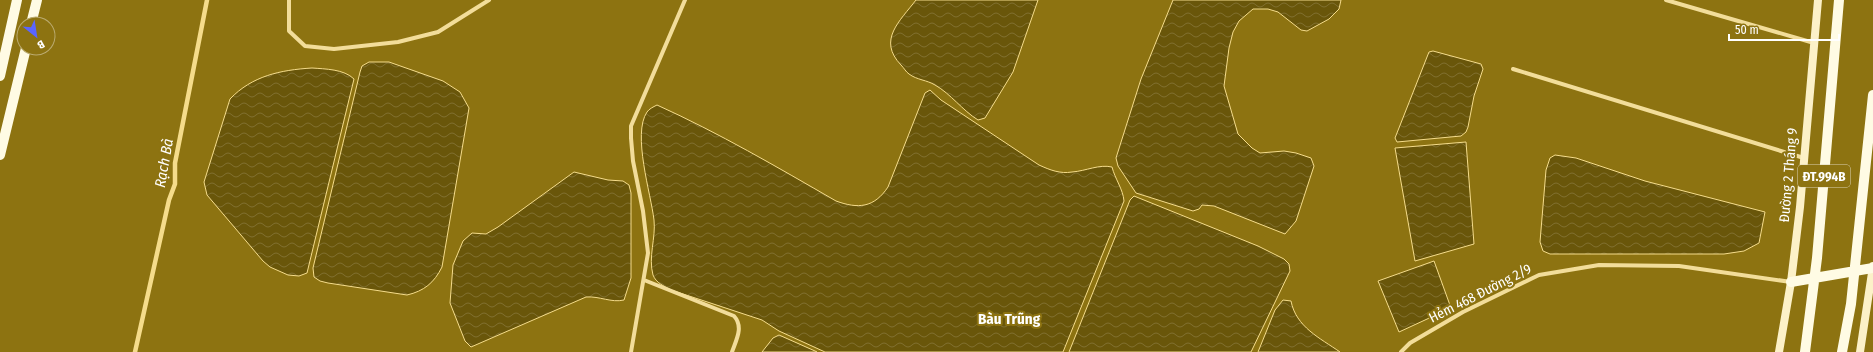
<svg xmlns="http://www.w3.org/2000/svg" width="1873" height="352" font-family="'Fira Sans Condensed',sans-serif">
  <style>
    .water { fill: url(#water-waves); stroke: #f5dc8b }
    .lines { fill: none; stroke-linecap: round; stroke-linejoin: round }
    .stream { stroke: #f5dc8b; stroke-width: 4.5 }
    .minor { stroke: #f2dd9a; stroke-width: 4 }
    .secondary { stroke: #fcf1c8; stroke-width: 8 }
    .primary { stroke: #fffbe4; stroke-width: 10 }
    .labels { text-anchor: middle; stroke-width: 4; stroke-linejoin: round; paint-order: stroke }
    .shield { fill: #8d7311; stroke: #ddd5b8; stroke-width: 1 }
    .shield-label { font-size: 13px; font-weight: bold; fill: #fff }
    .street-label { font-size: 14px; fill: #fff; stroke: #8d7311 }
    .water-label { font-size: 15px; font-style: italic; fill: #fffefb; stroke: #8d7311 }
    .neighbourhood-label { font-size: 15px; font-weight: bold; fill: #fff; stroke: #8d7311 }
  </style>
  <defs>
    <pattern id="water-waves" width="16" height="10" patternUnits="userSpaceOnUse"><rect width="16" height="10" fill="#69560a"/><path d="M0 5q4-4 8 0t8 0" fill="none" stroke="#806f2f"/></pattern>
  </defs>
  <rect width="100%" height="100%" fill="#8d7311"/>
  <path class="water" d="M916,0h122l-25,72 -28,46 -7,2c-16,-10 -27,-26 -43,-35 -8,-5 -18,-5 -26,-11 -3,-2 -5,-6 -8,-9 -24,-25 -1,-44 15,-65z
    M1173,0h168l-2,9 -10,10 -22,12 -6,-1 -23,-18 -10,-3h-15l-14,12 -6,11 -4,16 -5,38 14,48 14,14 8,5 24,-2 12,2 15,5 3,8 -18,55 -11,13 -71,-28 -12,-1 -3,4 -6,2 -57,-18 -18,-27 -2,-8 25,-79z
    M1433,51l48,13 2,5 -9,27 -6,31 -2,5 -5,4 -64,6 -2,-4 32,-81 2,-5z
    M369,62h20l54,19 17,11 9,16 -27,159c-8,16 -18,24 -35,28l-79,-12 -8,-2 -6,-4 -1,-9 47,-196 2,-6z
    M312,68c13,1 32,1 42,11l-47,194 -8,3 -11,-1 -18,-8 -7,-6 -56,-66 -3,-13 26,-83c22,-23 50,-29 82,-31z
    M930,90l11,10 98,65c11,5 21,9 33,7 14,-1 27,-8 40,-5 3,12 11,22 12,34l-61,151h-238l-46,-21 -17,-11 -91,-30c-7,-4 -15,-7 -18,-15 -5,-18 3,-37 1,-55 -3,-26 -22,-86 -7,-108 2,-3 6,-5 10,-7 62,28 120,62 179,96 22,8 38,7 52,-14l37,-94z
    M1466,142l8,102 -59,17 -20,-113z
    M1555,155l21,3 69,23 120,31 -6,31 -15,8 -20,3h-174l-7,-3 -3,-9 6,-72 4,-12z
    M574,172l34,8 15,1 6,4 2,8v85l-7,22c-13,3 -24,-4 -38,-3l-115,50 -6,-6 -15,-38 3,-38 10,-24 9,-8 14,1 12,-7z
    M1134,196l124,50 26,13 5,5 1,7 -39,81h-182l61,-152z
    M1434,261l17,47 -52,24 -21,-51z
    M1283,300l8,1c5,26 29,37 49,51h-82l17,-42z
    M779,335l36,16 2,1h-55l11,-14z"/>
  <g class="lines">
    <path class="stream" d="M135,352l34,-152 6,-16v-21l32,-163"/>
    <path class="minor" d="M289,0v31l16,15 29,3 64,-7 40,-10 51,-32
      M1666,0l148,43
      M1513,69l291,89
      M644,280l90,36c10,11 2,24 -2,36
      M631,352l17,-99 -5,-42 -10,-50 -2,-23v-12l54,-126
      M1401,352l9,-9 53,-31 76,-37 60,-10 80,1 112,16"/>
    <path class="secondary" d="M1779,352l12,-70 9,-75 18,-207
      M1860,352l13,-86"/>
    <path class="primary" d="M31,24l6,-24
      M0,76l17,-76
      M0,155l26,-107
      M1791,282l82,-14
      M1805,352l12,-94 22,-258
      M1842,352l9,-48 22,-209"/>
  </g>
  <g class="labels">
    <rect class="shield" x="1798" y="165" width="52" height="22" rx="3"/>
    <g class="shield-label">
      <text x="1824" y="181">ĐT.994B</text>
    </g>
    <g class="street-label">
      <text transform="translate(1788 175) rotate(-85)" y="5">Đường 2 Tháng 9</text>
      <text transform="translate(1480 293) rotate(-27)" y="5">Hẻm 468 Đường 2/9</text>
    </g>
    <g class="water-label">
      <text transform="translate(164 163) rotate(-80)" y="5">Rạch Bà</text>
    </g>
    <g class="neighbourhood-label">
      <text x="1009" y="324">Bàu Trũng</text>
    </g>
  </g>
  <g transform="translate(36 36) rotate(150)"><circle r="19" fill="#8d7311" stroke="#bbab70"/>
  <path d="M0-3L7 15L0 10L-7 15Z" fill="#5a65ff"/>
  <text y="-6" font-size="11" font-weight="bold" text-anchor="middle" fill="#ffffff">B</text>
  </g>
  <path d="M1729 34v6h110v-6" fill="none" stroke="#ffffff" stroke-width="2"/>
  <text x="1735" y="34" font-size="12" fill="#ffffff" stroke="#8d7311" stroke-width="3" paint-order="stroke">50 m</text>
</svg>
